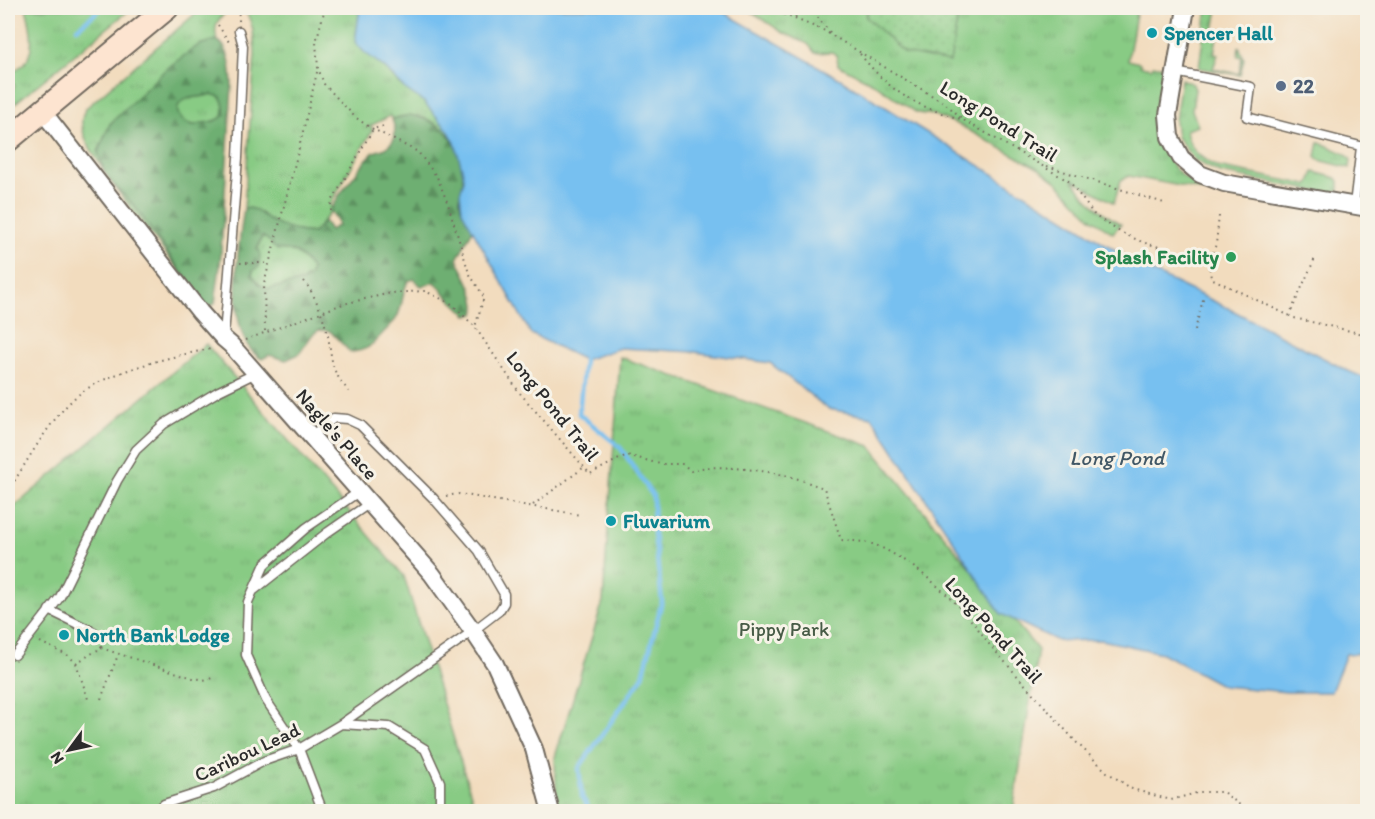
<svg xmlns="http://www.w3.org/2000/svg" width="1375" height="819" font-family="Itim,sans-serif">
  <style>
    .grass { fill: url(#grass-tufts); stroke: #5a7b58; stroke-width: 1.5 }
    .forest { fill: url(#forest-firs); stroke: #4c6d4e; stroke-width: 1.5; fill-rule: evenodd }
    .garden { fill: url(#garden-dots); stroke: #5a7b58; stroke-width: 1.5 }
    .water { fill: #77c0f0; stroke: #51768e; stroke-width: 1.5 }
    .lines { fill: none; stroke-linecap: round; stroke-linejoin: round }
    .stream { stroke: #77c0f0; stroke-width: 4.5 }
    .service-casing { stroke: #71695e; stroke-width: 11 }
    .minor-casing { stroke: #71695e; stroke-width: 20 }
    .secondary-casing { stroke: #71695e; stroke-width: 26 }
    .path { stroke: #71695e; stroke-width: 2; stroke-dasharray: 1.5 4.5; stroke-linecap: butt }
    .service { stroke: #fff; stroke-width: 8 }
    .minor { stroke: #fff; stroke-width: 16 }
    .secondary { stroke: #fde4d0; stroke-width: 22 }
    .culture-dot { fill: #0f9aa8; stroke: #f7f3e8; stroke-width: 2 }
    .service-dot { fill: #5c6f8a; stroke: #f7f3e8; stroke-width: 2 }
    .leisure-dot { fill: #2e9e5b; stroke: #f7f3e8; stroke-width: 2 }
    .labels { text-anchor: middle; stroke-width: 6; stroke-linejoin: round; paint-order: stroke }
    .culture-label { font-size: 20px; font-weight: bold; fill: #0d838f; stroke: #f7f3e8; text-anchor: start }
    .service-label { font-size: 20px; font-weight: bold; fill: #4e5e75; stroke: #f7f3e8; text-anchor: start }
    .street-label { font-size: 20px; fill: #2b2b2b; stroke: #f7f3e8 }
    .leisure-label { font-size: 20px; font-weight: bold; fill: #27864d; stroke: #f7f3e8; text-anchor: end }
    .park-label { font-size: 20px; fill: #475b46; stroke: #f7f3e8 }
    .water-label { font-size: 21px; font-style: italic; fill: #425866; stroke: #f7f3e8 }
  </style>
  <defs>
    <pattern id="grass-tufts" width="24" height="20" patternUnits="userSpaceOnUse" patternTransform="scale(1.5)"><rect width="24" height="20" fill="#88cb84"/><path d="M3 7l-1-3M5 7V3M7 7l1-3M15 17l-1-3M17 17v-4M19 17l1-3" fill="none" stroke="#76ae72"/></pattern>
    <pattern id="forest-firs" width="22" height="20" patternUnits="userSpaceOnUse" patternTransform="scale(1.5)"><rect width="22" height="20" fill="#6eaf72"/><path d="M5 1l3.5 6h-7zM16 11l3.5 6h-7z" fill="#5b8f5e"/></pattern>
    <pattern id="garden-dots" width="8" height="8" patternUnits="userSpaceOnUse" patternTransform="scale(1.5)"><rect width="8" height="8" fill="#88cb84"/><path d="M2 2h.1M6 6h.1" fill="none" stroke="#76ae72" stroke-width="1.8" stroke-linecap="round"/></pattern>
  </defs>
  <rect width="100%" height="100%" fill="#f7f3e8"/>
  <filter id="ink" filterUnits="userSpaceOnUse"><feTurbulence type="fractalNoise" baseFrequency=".0167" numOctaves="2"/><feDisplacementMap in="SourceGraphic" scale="12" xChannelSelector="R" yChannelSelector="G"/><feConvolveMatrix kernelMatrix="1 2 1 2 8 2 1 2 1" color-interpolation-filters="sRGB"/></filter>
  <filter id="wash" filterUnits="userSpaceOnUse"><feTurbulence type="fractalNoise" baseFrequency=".008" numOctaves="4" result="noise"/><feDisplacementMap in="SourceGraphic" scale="24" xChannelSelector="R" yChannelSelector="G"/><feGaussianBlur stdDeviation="1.35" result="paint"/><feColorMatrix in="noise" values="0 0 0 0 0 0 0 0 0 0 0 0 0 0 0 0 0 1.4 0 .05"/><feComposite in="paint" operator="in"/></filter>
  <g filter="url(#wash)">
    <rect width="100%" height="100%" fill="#f2dcbe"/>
    <path class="grass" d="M26,8h106l-124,101v-12l7,-11 -7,-6v-5c4,-3 11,-7 16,-11 13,-14 6,-40 2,-56z
      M202,8h32c-14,7 -22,16 -17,32l-18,5 -89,79 -12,28 6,19c-10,-18 -31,-42 -18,-63z
      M242,8h118l-4,26 42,49 26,19 24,28 7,13c-14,-21 -37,-34 -63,-24l-2,-3 -20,10 3,3 -42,74v8l-17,22c-14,0 -29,-5 -41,-11 -12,-6 -15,-15 -29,-14l11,-154c-1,-16 -1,-34 -13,-46z
      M746,8h122l-2,9 84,44 9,-53h178l-9,52 12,3v3l12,2 1,-3 12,2c-6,38 -16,92 27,115 15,8 32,10 49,16l-112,-22 -8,4 -7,23 -42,-24c13,19 29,34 49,45l-8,9 -22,-15 -33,-35 -20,-15 -81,-44 -23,-9 -17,-2 -44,-30 -35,-18 -1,-9 -5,-4 -17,1 -7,-9 -26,-12z
      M1207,8h11l-5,28 4,1 -3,16 4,1 -5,15 26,5 3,-17 -4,-1 1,-10 5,13 -4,16 -41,-7z
      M1181,79l12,5 2,5 -3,21 6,16 -12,4c3,20 14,28 31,37l92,18 5,-13 22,6 3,3v9l-8,4 -111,-21 -26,-13 -17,-23 -2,-16z
      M211,94l10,3c8,20 1,24 -18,26 -1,0 -8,2 -9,2 -13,-1 -24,-17 -10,-25 9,-4 18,-2 27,-6z
      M1319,142l27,12 5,6 -1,8 -31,-8 -3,-4z
      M111,182l22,22 72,101z
      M262,236l10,7 5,7c16,-2 25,6 34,19l-1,8 -6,4 -36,8 -9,-5 -7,-9 8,-23 -3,-2z
      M206,344l198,232 72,235h-468v-299z
      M620,357l250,89 168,204 -25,161h-456l-2,-54 48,-156z"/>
    <path class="forest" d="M217,40c14,9 14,30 15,46l-12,180 -5,37 -3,3 -7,-1 -72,-101 -22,-22 -7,-11 -6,-19 12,-28 57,-56 32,-23zM211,94l10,3c8,20 1,24 -18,26 -3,0 -6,2 -9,2 -13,-1 -24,-16 -10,-25 9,-4 18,-2 27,-6z
      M410,115c33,6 52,27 53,61 1,10 -5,18 -3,28 2,9 9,17 13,25l-16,30c7,15 23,39 18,55l-8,1 -19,-18 -13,-15 -14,4 -7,-7 -6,2c-6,11 -5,25 -11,36 -2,5 -6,7 -9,11 -14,13 -16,23 -38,24l-20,-21 -11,-1 -7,5 -13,19 -13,6 -17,-5 -7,4c-40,-21 -23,-114 -18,-151 14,-1 17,8 29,14 12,6 27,11 41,11l10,-12 6,9 9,-5 -8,-14 7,-14 28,-37 8,-8 12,-4 7,-7 2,-12 -3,-10zM262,236l10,7v3c6,5 8,3 15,4 11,1 18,10 24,19l-1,7 -5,2 -1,3 -36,8 -9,-5 -7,-9 1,-5 6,-3 1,-15 -3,-3z"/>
    <path class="garden" d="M868,8h91l-9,54 -46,-9 -38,-36z"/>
    <path class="water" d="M360,8h356l126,72 302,188 86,41 116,61 21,9v274l-21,1 -15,38h-44l-64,-6 -61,-33 -60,-13 -44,1 -57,-27 -129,-197 -44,-8 -58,-46 -75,-11 -75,-4 -36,12 -53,-26 -69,-123 -2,-18 4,-14 -2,-10 -7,-26 -7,-13 -24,-28 -20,-14 -19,-20 -21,-16 -9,-10z"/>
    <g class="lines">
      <path class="stream" d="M77,28l25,-20
        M584,360l-5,54 41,33 33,49 1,37 8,68 -19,75 -64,92 3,29 9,15"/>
    </g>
  </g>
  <g filter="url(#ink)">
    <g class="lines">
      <defs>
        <path id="service" d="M1175,72l76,15 -4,30 121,31
          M1354,205l7,-58
          M224,336l14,-178 5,-112 -4,-15
          M253,591l75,-59 42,-29
          M49,610l45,22
          M15,655l45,-58 57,-116 19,-31 28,-26 55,-33 37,-18
          M341,724l48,3 36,22 15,33v30
          M156,812l8,-8 50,-16 50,-27 35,-12 42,-25 132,-93 26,-20 5,-8v-9l-25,-43 -45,-52 -74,-74 -13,-6 -13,-1 -23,18
          M323,812l-24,-63 -33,-49 -20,-45 2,-53 17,-38 41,-36 54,-37"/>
        <path id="minor" d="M1186,8l-18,107 2,22 11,21 19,16 24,9 144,25
          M43,112l157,200 24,27 7,6 201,229 41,57 22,33 39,85 17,63"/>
        <path id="secondary" d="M8,140l159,-132"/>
      </defs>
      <use href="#service" class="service-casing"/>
      <use href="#minor" class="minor-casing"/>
      <use href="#secondary" class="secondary-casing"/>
      <path class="path" d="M236,8l3,7v7
        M325,8l-9,34 2,26 6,16 31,33 14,10 49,25 19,25 11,27 21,69 15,24 -9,30 44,65 71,82 37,-19 33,9h23l8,7c16,-9 74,0 93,4 14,3 27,9 40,13l17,52c11,1 26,1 37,6 41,19 86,60 111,98l88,99 30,29 25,17 39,11 29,-8h23l26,20
        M767,8l56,22 123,74 19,17 105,61 25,34 25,16 22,10 48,14 19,8
        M810,8l23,28
        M795,18l14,-10
        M218,25l11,17
        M860,54c32,40 55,52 104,66
        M1047,166l117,37
        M331,211v-8l42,-74 11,-3
        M1219,216l-3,28 -7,20 2,14 83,40 74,17
        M240,263h30
        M304,281c12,15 20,37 24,55 2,11 3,23 6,33 4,9 10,16 15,23
        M1289,316l26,-58
        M1195,330l9,-34
        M265,331l-1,-47 37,-144 17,-72
        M245,340l98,-36 48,-11 34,-2 27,13 23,23
        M8,491c19,-29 43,-74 70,-96 31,-24 94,-39 133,-46
        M446,496l13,-2 122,21
        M533,505l50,-37
        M40,642l29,14 7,7 13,39
        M101,648l92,30 14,2 7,-3
        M76,663l25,-15 1,-7
        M101,699l17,-44"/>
      <use href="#service" class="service"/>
      <use href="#minor" class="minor"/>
      <use href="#secondary" class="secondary"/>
    </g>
  </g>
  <g class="culture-dot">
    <circle cx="1152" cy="33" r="6"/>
    <circle cx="611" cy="521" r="6"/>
    <circle cx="64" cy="635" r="6"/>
  </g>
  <circle class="service-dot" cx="1281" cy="86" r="6"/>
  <circle class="leisure-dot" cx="1231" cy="257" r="6"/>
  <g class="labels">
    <g class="culture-label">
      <text x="1164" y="40">Spencer Hall</text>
      <text x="623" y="528">Fluvarium</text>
      <text x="76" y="642">North Bank Lodge</text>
    </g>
    <g class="service-label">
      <text x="1293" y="93">22</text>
    </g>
    <g class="street-label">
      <text transform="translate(999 121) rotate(32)" y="7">Long Pond Trail</text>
      <text transform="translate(553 406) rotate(51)" y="7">Long Pond Trail</text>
      <text transform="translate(337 434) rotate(49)" y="7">Nagle's Place</text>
      <text transform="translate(994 630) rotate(48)" y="7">Long Pond Trail</text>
      <text transform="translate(247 752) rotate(-25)" y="7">Caribou Lead</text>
    </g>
    <g class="leisure-label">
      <text x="1219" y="264">Splash Facility</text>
    </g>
    <g class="park-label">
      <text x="784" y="636">Pippy Park</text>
    </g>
    <g class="water-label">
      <text x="1117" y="465">Long Pond</text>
    </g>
  </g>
  <rect width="1375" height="819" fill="none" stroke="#f7f3e8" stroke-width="30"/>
  <g transform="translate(69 750) rotate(237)" stroke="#f7f3e8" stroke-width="4.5" paint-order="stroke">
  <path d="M0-4.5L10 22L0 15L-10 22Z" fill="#2b2b2b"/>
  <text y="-9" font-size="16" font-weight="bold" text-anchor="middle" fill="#2b2b2b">N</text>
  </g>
</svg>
